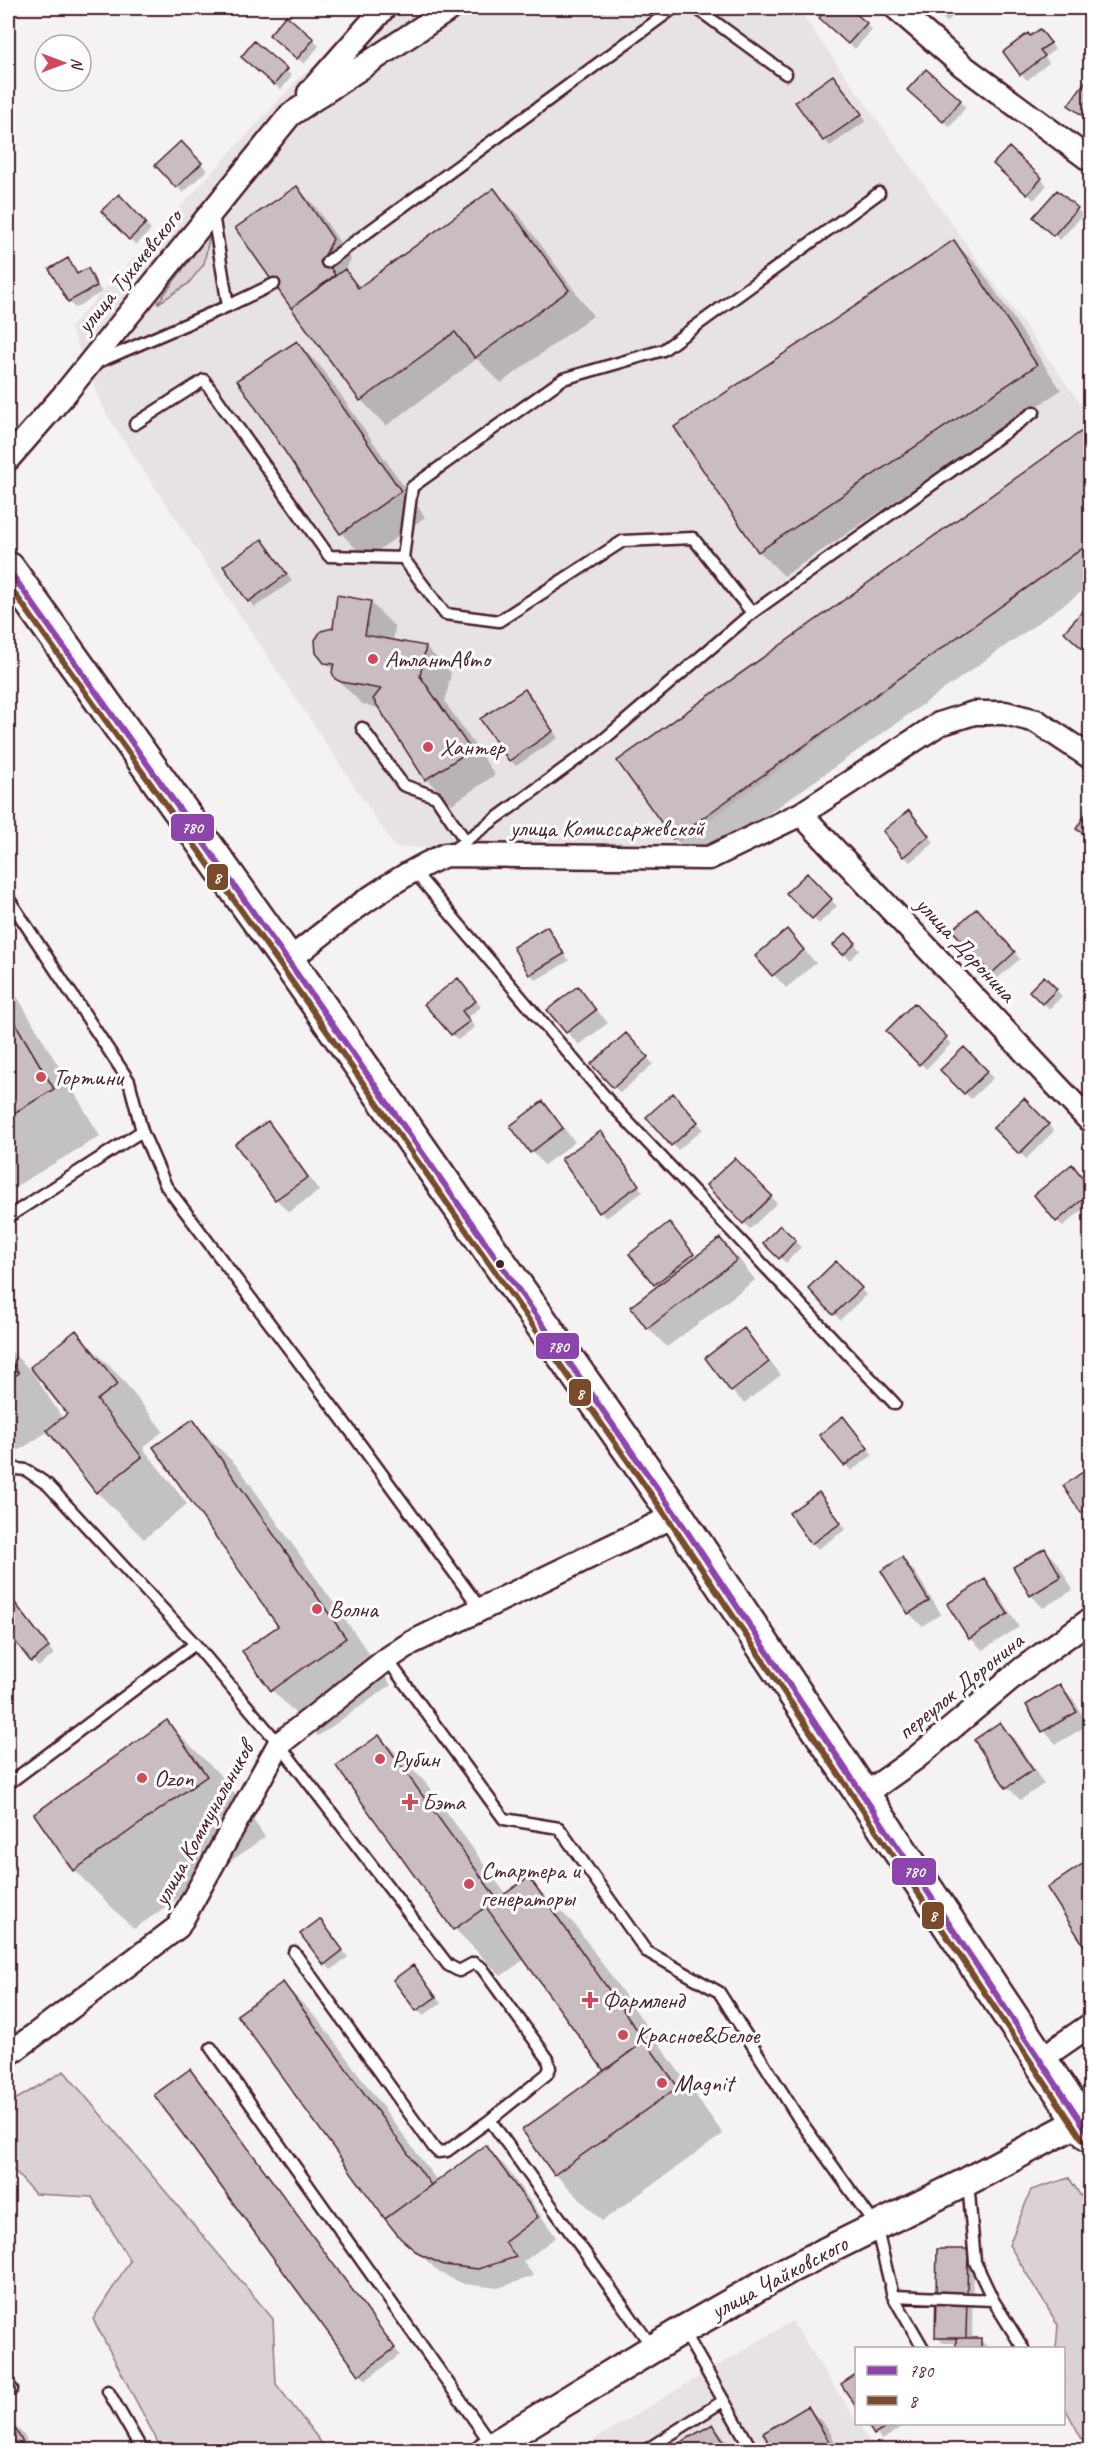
<svg xmlns="http://www.w3.org/2000/svg" width="1098" height="2458" font-family="Caveat,sans-serif">
  <style>
    .built { fill: #e7e2e3 }
    .green { fill: #dbd2d5; stroke: #927880; stroke-width: 1.5 }
    .shadow { fill: #0003 }
    .building { fill: #cabdc1; stroke: #4a1f2b; stroke-width: 1.5 }
    .lines { fill: none; stroke-linecap: round; stroke-linejoin: round }
    .service-casing { stroke: #4a1f2b; stroke-width: 15 }
    .minor-casing { stroke: #4a1f2b; stroke-width: 27 }
    .tertiary-casing { stroke: #4a1f2b; stroke-width: 32 }
    .primary-casing { stroke: #4a1f2b; stroke-width: 38 }
    .service { stroke: #fff; stroke-width: 10 }
    .minor { stroke: #fff; stroke-width: 22 }
    .tertiary { stroke: #fff; stroke-width: 27 }
    .primary { stroke: #fff; stroke-width: 33 }
    .bus-1-casing { stroke: #fff; stroke-width: 10 }
    .bus-2-casing { stroke: #fff; stroke-width: 10 }
    .bus-1 { stroke: #8e44ad; stroke-width: 6 }
    .bus-2 { stroke: #7a4b2a; stroke-width: 6 }
    .poi-dot { fill: #d1495b; stroke: #fff; stroke-width: 2 }
    .bus-dot { fill: #4a1f2b; stroke: #fff; stroke-width: 2 }
    .labels { text-anchor: middle; stroke-width: 6; stroke-linejoin: round; paint-order: stroke }
    .street-label { font-size: 24px; fill: #4a1f2b; stroke: #fff }
    .poi-label { font-size: 24px; fill: #4a1f2b; stroke: #fff; text-anchor: start }
    .line-badge { stroke: #fff; stroke-width: 2 }
    .badge-label { font-size: 16px; text-anchor: middle; font-weight: bold; fill: #fff }
  </style>
  <rect width="100%" height="100%" fill="#f4f2f2"/>
  <filter id="ink" filterUnits="userSpaceOnUse"><feTurbulence type="fractalNoise" baseFrequency=".0167" numOctaves="2"/><feDisplacementMap in="SourceGraphic" scale="12" xChannelSelector="R" yChannelSelector="G"/><feConvolveMatrix kernelMatrix="1 2 1 2 8 2 1 2 1" color-interpolation-filters="sRGB"/></filter>
  <g filter="url(#ink)">
    <path class="built" d="M409,8h388l293,409v123l-421,310 -274,-3 -289,-433 -36,-87 231,-251z
      M792,2321l83,129h-298z"/>
    <path class="green" d="M210,233l-6,31 -16,20 -31,20z
      M64,2071l209,248 3,65 51,66h-165l-69,-131 37,-58 -38,-64 -57,-3 -27,-30v-60z
      M1069,2178l21,32v240h-16l10,-7 -20,-37v-58h-8l2,-23 -49,-80 22,-55z"/>
    <path class="shadow" d="M830,8h17l25,22 -17,19 -34,-31z
      M932,8h29l-14,14z
      M1046,37l9,12 -10,8 4,6 -22,17 -6,-6z
      M313,40l6,6 -15,18 -27,-23z
      M254,43l38,33 -11,14 -32,-28z
      M926,71l40,36 -16,20 -35,-31z
      M1090,77v44l-20,-16z
      M839,83l27,38 -36,25 -33,-44z
      M181,143l26,27 -24,23 -26,-28z
      M1009,149l38,36 -13,15 -33,-30z
      M297,188l19,19 35,52 -6,12 16,16 133,-97 25,25 74,101 -92,67 -24,-24 -91,67 -25,-26 -124,-172z
      M1057,192l26,23 -23,25 -19,-17z
      M119,196l32,34 -15,15 -33,-33z
      M954,242l25,25 82,123 -277,186 -25,-25z
      M68,260l11,15 8,-5 15,22 -27,16 -6,-6z
      M297,343l25,25 103,149 -59,42 -25,-26z
      M1082,433l8,8v145l-391,277 -25,-25z
      M262,541l30,40 -37,26 -6,-6z
      M370,602l25,25 -2,15 33,5 25,26 -6,29 50,73 -43,29 -25,-25 -45,-70 -20,-5 -26,-26 -2,-7 -9,-9 9,-33z
      M1090,606v49l-24,-23z
      M525,691l33,47 -42,28 -6,-6z
      M915,818l19,25 -24,19 -6,-6z
      M807,875l30,31 -18,18 -30,-31z
      M983,916l37,43 -22,19 -6,-5z
      M547,928l22,33 -33,19 -6,-6z
      M787,931l29,32 -30,25 -29,-32z
      M846,935l14,15 -10,10 -15,-15z
      M1044,978l18,18 -13,13 -18,-18z
      M8,981l92,155 -92,55z
      M464,986l17,21 -14,11 8,9 -17,13 -15,-14 -17,-22z
      M578,988l30,35 -29,22 -12,-13z
      M914,1005l37,39 -25,25 -38,-38z
      M632,1041l21,23 -33,29 -27,-29z
      M964,1049l29,29 -22,21 -29,-29z
      M1024,1100l30,31 -28,28 -30,-31z
      M679,1101l24,28 -25,21 -6,-6z
      M543,1103l32,39 -31,23 -32,-38z
      M268,1123l12,12 39,56 -30,21 -13,-13 -39,-55z
      M607,1139l36,53 -37,26 -6,-6z
      M735,1160l42,43 -27,26 -42,-44z
      M1078,1172l12,16v16l-27,22 -6,-5z
      M780,1227l21,20 -15,16 -21,-20z
      M675,1230l22,28 23,-18 19,19 16,21 -88,67 -19,-19 10,-41 -27,-33z
      M836,1263l30,32 -26,25 -30,-32z
      M744,1330l25,30 -38,30z
      M76,1332l46,47 41,52 -20,17 44,56 -43,35 -47,-47 -48,-61 -41,26v-109l25,25 30,46 6,-5z
      M771,1362l10,13 -37,28 -11,-11z
      M192,1421l47,47 152,217 -73,51 -46,-46 8,-64z
      M848,1424l25,31 -22,16 -30,-36z
      M1090,1469v51l-25,-34z
      M818,1494l28,35 -28,20 -6,-6z
      M1045,1550l13,13 15,27 -30,18 -12,-13z
      M902,1559l13,13 26,42 -19,12 -13,-13 -26,-42z
      M985,1581l13,13 21,33 -36,23 -13,-12z
      M8,1595l46,59 -16,13 -30,-37z
      M1060,1686l13,13 15,26 -32,19 -12,-13 -16,-26z
      M167,1722l60,60 38,55 -131,92 -60,-59z
      M1000,1724l13,13 31,47 -24,16 -12,-13z
      M379,1736l47,47 80,112 22,-16 47,46 148,209 -121,87 -47,-47 -31,-44 82,-58 -81,-113 -24,17 -46,-47 -117,-163z
      M1090,1861v91l-41,-64z
      M320,1921l28,36 -17,13 -6,-6z
      M419,1973l22,30 -18,13 -28,-36z
      M283,1984l35,35 120,163 47,-35 20,19 51,71 -33,25 11,14 -36,12 -34,-4 -24,-11 -39,-36 -162,-222z
      M190,2071l210,284 -34,25 -6,-6z
      M967,2251l6,6 -1,83h8l9,8h-32v-5h-14l-6,-6z
      M808,2408l19,19 13,23h-65l-10,-17z
      M10,2421l13,13 9,16h-24v-27z
      M869,2424h33l1,2 -21,14z
      M713,2425l23,25h-66z"/>
    <path class="building" d="M828,8h21l18,15 -19,21 -29,-26z
      M930,8h20l-10,9z
      M286,15l28,24 -17,20 -28,-24z
      M1040,29l11,14 -11,7 5,6 -25,19 -17,-23 25,-19 2,3z
      M254,41l33,28 -13,16 -33,-28z
      M926,69l35,31 -18,22 -36,-32z
      M833,75l29,39 -39,27 -28,-39z
      M1090,75v46l-22,-16z
      M181,141l21,22 -26,25 -21,-23z
      M1009,147l33,31 -15,17 -34,-31z
      M297,186l36,53 -9,18 11,18 -44,33 -56,-80z
      M494,188l75,102 -94,68 -20,-26 -95,69 -69,-93 54,-39 13,19z
      M1057,190l21,18 -25,28 -20,-19z
      M119,194l27,29 -17,17 -28,-29z
      M954,240l83,125 -279,187 -84,-125z
      M68,258l9,16 11,-6 9,18 -29,16 -19,-33z
      M297,341l104,150 -61,43 -103,-154z
      M1082,431l8,12v100l-417,296 -56,-78z
      M262,539l25,35 -39,28 -25,-36z
      M337,595l34,6 -6,34 61,11 -6,30 51,74 -46,30 -52,-81 8,-10 -40,-7 -6,-3 -3,-7 2,-8 -10,-1 -8,-10 -1,-13 6,-9 12,-3z
      M1090,603v53l-26,-24z
      M525,689l28,42 -44,30 -29,-42z
      M1090,807v31l-14,-9z
      M909,810l20,26 -26,21 -20,-26z
      M807,873l25,26 -20,20 -26,-26z
      M977,908l38,44 -24,22 -39,-44z
      M547,926l17,28 -35,21 -16,-28z
      M787,929l17,21 -32,26 -17,-20z
      M846,933l10,10 -13,12 -10,-10z
      M1044,976l13,13 -15,15 -13,-13z
      M458,978l18,23 -14,10 8,10 -19,14 -27,-31z
      M578,986l18,24 -30,23 -19,-23z
      M914,1003l33,34 -28,28 -33,-34z
      M8,1011l46,78 -46,28z
      M626,1033l22,24 -35,31 -22,-24z
      M964,1047l24,24 -24,23 -24,-24z
      M673,1093l25,29 -27,24 -25,-29z
      M1024,1098l25,26 -30,30 -26,-26z
      M543,1101l20,27 -33,25 -20,-27z
      M268,1121l40,56 -33,23 -40,-56z
      M601,1131l38,54 -40,28 -38,-54z
      M735,1158l37,38 -29,28 -37,-39z
      M1072,1164l18,23v6l-34,29 -22,-27z
      M669,1222l25,32 -40,31 -25,-31z
      M780,1225l16,15 -17,19 -16,-16z
      M720,1238l17,22 -90,69 -17,-22z
      M836,1261l26,27 -29,27 -25,-27z
      M744,1328l25,34 -38,30 -26,-34z
      M76,1330l42,54 -21,16 45,57 -46,36 -49,-63 20,-16 -37,-47z
      M8,1356l11,17 -11,8z
      M843,1416l25,32 -24,18 -25,-31z
      M193,1419l153,219 -75,53 -29,-40 36,-25 -125,-179z
      M1090,1467v40l-9,6 -18,-27z
      M819,1492l22,31 -30,21 -22,-31z
      M1045,1548l16,29 -31,19 -17,-29z
      M902,1557l27,44 -21,13 -27,-43z
      M985,1579l23,35 -39,25 -22,-35z
      M8,1594l41,53 -18,15 -23,-30z
      M1060,1684l17,28 -35,20 -16,-27z
      M167,1720l40,56 -134,95 -39,-57z
      M1000,1722l33,48 -27,18 -32,-48z
      M379,1735l118,164 -44,31 -117,-164z
      M1090,1859v96l-43,-67z
      M529,1877l116,164 -41,30 -118,-164z
      M320,1919l23,31 -19,15 -24,-31z
      M413,1965l23,32 -20,14 -23,-31z
      M283,1982l148,203 -46,34 -148,-204z
      M645,2041l33,46 -124,88 -32,-45z
      M190,2069l205,279 -36,27 -205,-280z
      M486,2145l52,72 -33,25 11,15 -38,12 -34,-4 -25,-11 -19,-16 -15,-19z
      M937,2249h31l-2,89h-31z
      M956,2338h25v10h-25z
      M856,2374v33l-15,-23z
      M808,2406l26,44h-61l-10,-17z
      M10,2419l13,24 -15,7v-29z
      M713,2424l16,26h-62z
      M867,2424h25l-18,11z"/>
    <g class="lines">
      <defs>
        <path id="service" d="M696,8l90,66
          M327,262l347,-254
          M228,306l46,-22
          M96,363l132,-57 -15,-92
          M135,424l69,-44 125,176 74,2 42,56 54,7 124,-80 70,-3 59,75 -150,128 -152,111
          M403,558l9,-71 151,-108 100,-29 216,-157
          M752,613l282,-201
          M362,728l41,57 33,12 29,43
          M413,870l200,236 282,298
          M8,898l121,183 13,50 24,55 175,232 139,190
          M8,1217l134,-86
          M8,1468l18,2 22,15 147,159 84,100 169,221 11,6 15,-8 8,5 66,91 2,9 -3,6 -57,46 163,228
          M387,1659l117,160 55,9 87,123 73,41 80,127 77,107 17,70 30,52
          M8,1784l187,-140
          M294,1952l140,196 4,4 9,-1 43,-31
          M211,2048l281,397
          M968,2182l7,80 18,38 30,48
          M893,2296l100,4
          M683,2330l69,120
          M108,2391l34,59
          M8,2392l4,-3
          M646,2450l77,-49"/>
        <path id="minor" d="M896,8l67,58 127,94
          M309,93l75,-85
          M8,459l55,-63 227,-281 161,-107
          M801,814l289,307
          M288,961c50,-40 98,-80 157,-106l264,3 92,-44 138,-90 35,-11h31l31,8 54,36
          M864,1795l52,-37 106,-89 68,-49
          M8,2055l170,-128 101,-183 108,-85 24,-16 265,-128
          M1041,2059l49,-34"/>
        <path id="tertiary" d="M486,2450l197,-120 105,-60 180,-89 113,-60"/>
        <path id="primary" d="M8,569l280,392 388,554 414,620"/>
      </defs>
      <use href="#service" class="service-casing"/>
      <use href="#minor" class="minor-casing"/>
      <use href="#tertiary" class="tertiary-casing"/>
      <use href="#primary" class="primary-casing"/>
      <use href="#service" class="service"/>
      <use href="#minor" class="minor"/>
      <use href="#tertiary" class="tertiary"/>
      <use href="#primary" class="primary"/>
      <defs>
        <path id="bus-1" d="M8,569l280,392 388,554 414,620"/>
        <path id="bus-2" d="M8,584l273,382 388,554 414,620"/>
      </defs>
      <use href="#bus-1" class="bus-1-casing"/>
      <use href="#bus-2" class="bus-2-casing"/>
      <use href="#bus-1" class="bus-1"/>
      <use href="#bus-2" class="bus-2"/>
    </g>
  </g>
  <g class="poi-dot">
    <circle cx="373" cy="659" r="6"/>
    <circle cx="428" cy="747" r="6"/>
    <circle cx="41" cy="1077" r="6"/>
    <circle cx="317" cy="1609" r="6"/>
    <circle cx="380" cy="1759" r="6"/>
    <circle cx="142" cy="1778" r="6"/>
    <path d="M407 1793h6v6h6v6h-6v6h-6v-6h-6v-6h6z"/>
    <circle cx="469" cy="1884" r="6"/>
    <path d="M587 1991h6v6h6v6h-6v6h-6v-6h-6v-6h6z"/>
    <circle cx="623" cy="2035" r="6"/>
    <circle cx="662" cy="2083" r="6"/>
  </g>
  <circle class="bus-dot" cx="500" cy="1264" r="5"/>
  <g class="labels">
    <g class="street-label">
      <text transform="translate(129 271) rotate(-51)" y="8">улица Тухачевского</text>
      <text x="607" y="836">улица Комиссаржевской</text>
      <text transform="translate(966 949) rotate(47)" y="8">улица Доронина</text>
      <text transform="translate(960 1686) rotate(-39)" y="8">переулок Доронина</text>
      <text transform="translate(203 1824) rotate(-61)" y="8">улица Коммунальников</text>
      <text transform="translate(779 2277) rotate(-28)" y="8">улица Чайковского</text>
    </g>
    <g class="poi-label">
      <text x="385" y="667">АтлантАвто</text>
      <text x="440" y="755">Хантер</text>
      <text x="53" y="1085">Тортини</text>
      <text x="329" y="1617">Волна</text>
      <text x="392" y="1767">Рубин</text>
      <text x="154" y="1786">Ozon</text>
      <text x="422" y="1810">Бэта</text>
      <text x="481" y="1878">Стартера и<tspan x="481" dy="28">генераторы</tspan></text>
      <text x="602" y="2008">Фармленд</text>
      <text x="635" y="2043">Красное&amp;Белое</text>
      <text x="674" y="2091">Magnit</text>
    </g>
  </g>
  <g class="line-badge">
    <rect x="170" y="813" width="45" height="29" rx="6" fill="#8e44ad"/>
    <rect x="206" y="863" width="23" height="28" rx="6" fill="#7a4b2a"/>
    <rect x="535" y="1332" width="45" height="28" rx="6" fill="#8e44ad"/>
    <rect x="568" y="1378" width="24" height="29" rx="6" fill="#7a4b2a"/>
    <rect x="891" y="1857" width="46" height="29" rx="6" fill="#8e44ad"/>
    <rect x="921" y="1901" width="24" height="29" rx="6" fill="#7a4b2a"/>
  </g>
  <g class="badge-label">
    <text x="192" y="833">780</text>
    <text x="217" y="883">8</text>
    <text x="558" y="1352">780</text>
    <text x="580" y="1399">8</text>
    <text x="914" y="1877">780</text>
    <text x="933" y="1921">8</text>
  </g>
  <rect width="1098" height="2458" fill="none" stroke="#fff" stroke-width="30"/>
  <rect x="15" y="15" width="1068" height="2428" fill="none" stroke="#4a1f2b" stroke-width="2" filter="url(#ink)"/>
  <rect x="855" y="2347" width="210" height="78" fill="#ffffff" stroke="#b7a5aa" stroke-width="1.5"/>
  <rect x="867" y="2366" width="30" height="9" fill="#8e44ad" stroke="#b7a5aa" stroke-width="1.5"/>
  <text x="909" y="2377" font-size="18" fill="#4a1f2b">780</text>
  <rect x="867" y="2396" width="30" height="9" fill="#7a4b2a" stroke="#b7a5aa" stroke-width="1.5"/>
  <text x="909" y="2407" font-size="18" fill="#4a1f2b">8</text>
  <g transform="translate(63 63) rotate(90)"><circle r="28" fill="#ffffff" stroke="#b7a5aa" stroke-width="1.5"/>
  <path d="M0-4.5L10 22L0 15L-10 22Z" fill="#d1495b"/>
  <text y="-9" font-size="16" font-weight="bold" text-anchor="middle" fill="#4a1f2b">N</text>
  </g>
</svg>
